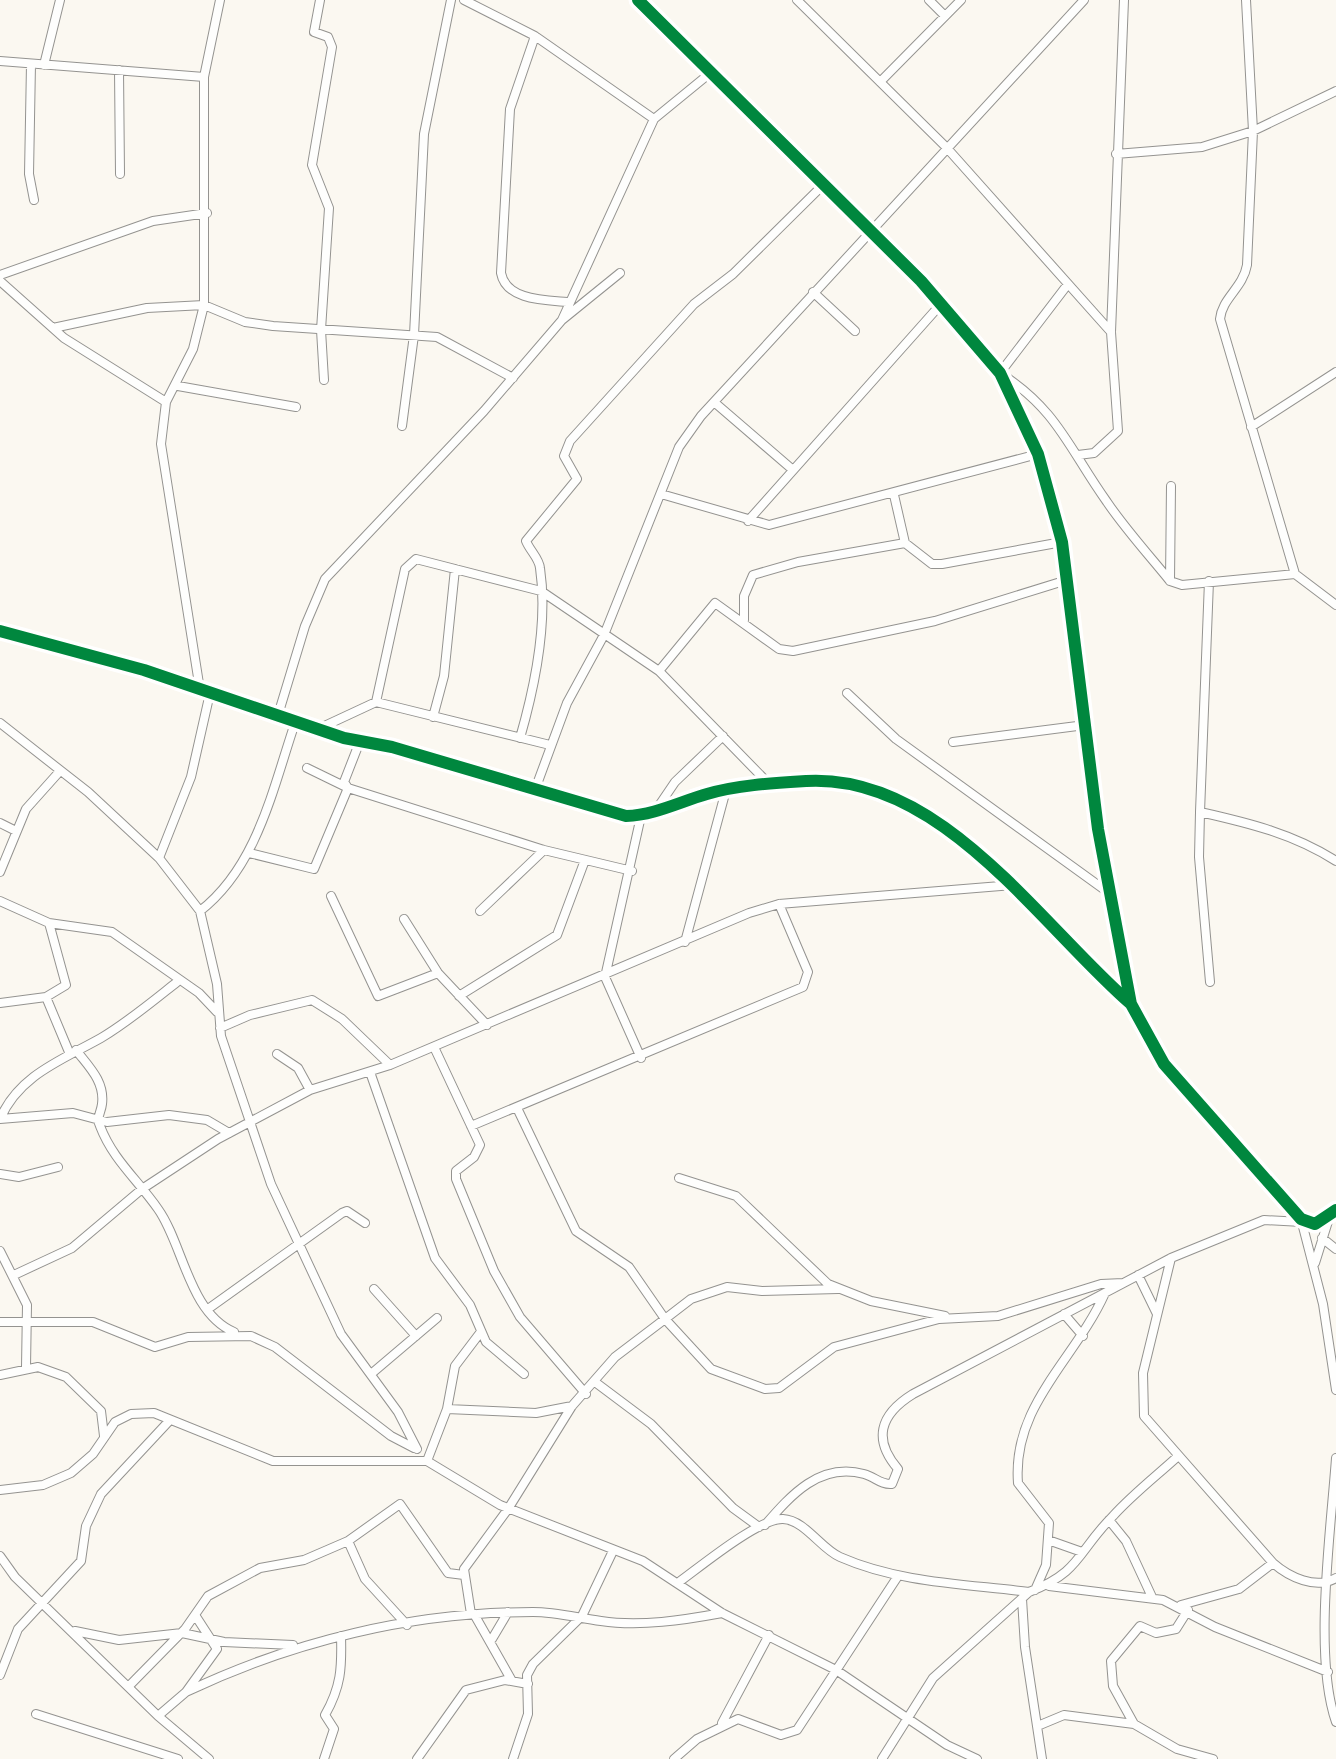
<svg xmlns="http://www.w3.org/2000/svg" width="1336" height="1759" font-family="'Playfair Display',serif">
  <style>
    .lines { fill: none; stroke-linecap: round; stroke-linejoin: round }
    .minor-casing { stroke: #949390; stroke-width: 10 }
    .tertiary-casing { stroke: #949390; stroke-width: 11 }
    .minor { stroke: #fefefd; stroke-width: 8 }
    .tertiary { stroke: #fefefd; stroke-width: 9 }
    .cycleway-casing { stroke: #fff; stroke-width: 19 }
    .cycleway { stroke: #00873e; stroke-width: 12 }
  </style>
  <rect width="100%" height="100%" fill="#fbf8f1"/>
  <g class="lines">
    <defs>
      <path id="minor" d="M320,0l-6,32 14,5 4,10 -20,118 17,43 -8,122 3,50
        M464,0l71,36 119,83
        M797,0l149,147 165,185
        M929,0l16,16
        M1246,0l7,131 -6,134c-4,23 -25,33 -27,54l75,255
        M535,36l-25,73 -9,164c5,27 43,27 66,29
        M0,61l204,16
        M31,64l-2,110 5,26
        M44,65l16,-65
        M119,70l1,104
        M880,82l81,-82
        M1116,154l86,-7 51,-16 83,-40
        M0,275l153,-54 54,-8
        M0,281l64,57 102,64
        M1068,284l-68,89c58,37 69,76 107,129 19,28 42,53 63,79l12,4 113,-11 41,31
        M813,292l42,39
        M562,320l58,-47
        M53,328l94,-20 57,-3 41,17 28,4 164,11 76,41
        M178,386l118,21
        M714,402l79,68
        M402,426l12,-91 10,-201 27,-134
        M1251,427l85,-55
        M1078,455l16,-2 24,-22 -7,-99 13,-332
        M661,494l108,31 269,-71
        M894,495l11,48
        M748,521l193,-217
        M1170,581l1,-95
        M1209,581l-9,231c49,11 94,22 136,49
        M744,620v-24l9,-21 45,-13 107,-19 27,21h10l120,-22
        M0,631l144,39 200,68 48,9 234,69c29,-1 53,-14 81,-22 30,-9 67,-11 99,-13 135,-8 233,143 325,223
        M659,671l56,-68 64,46 14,2 142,-30 132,-41
        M200,690l-39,-246 5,-42 27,-53 11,-44v-228l16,-77
        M847,693l49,46 213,154
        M376,702l29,-133 11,-10 125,32 118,80 111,114
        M278,715l27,-89 20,-47 159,-168 78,-91 92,-201 55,-45
        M433,717l11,-41 11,-107
        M0,723l88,69 71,66 41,53 17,73 4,52 50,148 70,150 57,78 19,37
        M318,729l58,-27 174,43
        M520,738c15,-52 28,-116 20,-170 -1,-10 -10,-17 -14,-27l51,-62 -13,-23 6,-15 124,-137 39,-30 89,-88
        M953,742l132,-17
        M307,768l39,19
        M536,787l31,-84 37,-68 75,-188 22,-31 383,-416
        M348,788l196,62 88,21
        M656,810l19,-28 48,-46
        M1200,812l-1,45 11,125
        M0,823l16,8
        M249,853l65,16 34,-81 -4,-6 16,-41
        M159,858l32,-81 19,-84
        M0,872l26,-63 34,-38
        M331,896l47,100 60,-23
        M0,901l49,22 63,9 87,61 18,19
        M200,911c58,-45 73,-124 96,-191
        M480,911l64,-61
        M404,919l34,54 49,52
        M685,942l41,-152
        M177,982c-24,19 -49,40 -76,56 -39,22 -82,37 -101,81l73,-6 34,9 62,-7 38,5 22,13
        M459,996l98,-61 28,-75
        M46,997l23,55
        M0,1003l46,-6 20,-12 -17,-62
        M220,1028l30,-13 62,-15 30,19 48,46
        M434,1047l46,98 -6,12 -18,14v8l38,92 26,46 66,77
        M76,1050c12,16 29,31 26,54 -1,9 -6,13 -2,22 13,34 38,54 58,83 25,35 31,104 76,123
        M277,1054l21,14 12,22
        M641,1058l-36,-81 36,-161
        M370,1072l65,186 35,47 16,37 38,32
        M518,1110l58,121 53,36 36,52 46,50 54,20 14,-1 55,-41 105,-28 59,-3 103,-32 22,-1
        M471,1126l332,-139 5,-15 -29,-68
        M0,1174l19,3 39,-10
        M679,1178l57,18 92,88 43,17 74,15
        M1301,1219l22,85 13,86
        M1322,1238l14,11
        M0,1251l27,54 -1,62
        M1171,1258l-28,115 1,43 129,147c16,14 43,27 63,15
        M1315,1263l15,-48
        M14,1275l58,-27 70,-59 76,-50 92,-49 80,-25 359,-152 30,-9 234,-19
        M1138,1275l19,39
        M374,1289l42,47
        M208,1309l134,-96 5,-2 18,12
        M1064,1314l19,22
        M0,1322h93l62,25 33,-10 63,-1 24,11 116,89 23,12
        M371,1374l66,-56
        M0,1375l38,-8 28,10 35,34 3,25
        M595,1382l56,42 82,84 26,19
        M447,1409l89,4 36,-7
        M1336,1458c-5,72 -23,198 0,264
        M427,1461l20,-52 8,-43 25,-33
        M0,1490l43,-5 28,-12 22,-19 22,-32 16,-8 23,-1 119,48h154l73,44 143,56 79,52 114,57 111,75 30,14
        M1109,1520l17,21 26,56
        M765,1525c26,-30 55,-63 99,-51 11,3 17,11 28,10l6,-15c-25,-29 -19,-54 15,-75l258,-136 93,-38 38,2
        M1048,1540l34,12
        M348,1541l17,38 42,46
        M0,1556l15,21 143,139 51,43
        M679,1582c21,-15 80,-64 104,-63 22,1 38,30 57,38 59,26 126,27 189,35
        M1049,1586l114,14 52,27 113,45
        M1035,1590l11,-25 3,-42 -31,-40c-6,-78 57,-123 87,-190
        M1022,1599l3,48 17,112
        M1181,1605l58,-16 34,-26
        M471,1614l-7,-45 44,-60 64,-103 43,-49 50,-38 26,-20 36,-12 35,4 76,-2
        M474,1614l38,67
        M75,1631l44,9 63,-7 42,9 69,3
        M492,1639l16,-27
        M0,1675l18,-46 63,-68 5,-35 15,-32 69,-74
        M129,1686l56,-57 23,-33 52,-28 44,-8 44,-19 52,-37 48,69 16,2
        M186,1692c107,-51 227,-80 347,-80 23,0 45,6 68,9 39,6 83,-1 121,-8
        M36,1714l142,45
        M158,1716l28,-24 31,-43 -22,-34
        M722,1723l47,-88
        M1134,1724l-21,-38 -2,-25 29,-35 16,7 20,-4 12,-19
        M1040,1725l24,-10 70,9 43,25 36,10
        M324,1759l10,-30 -9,-14c16,-28 17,-47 16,-79
        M417,1759l49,-69 39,-10 23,4
        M513,1759l15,-45 -1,-39 6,-11 49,-48 30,-63
        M674,1759l23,-20 41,-20 43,16 16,-5 101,-154
        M882,1759l51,-81 96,-86c52,-20 48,-40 84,-76 19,-21 42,-39 63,-58"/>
      <path id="tertiary" d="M638,0l283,281 79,92 38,81 24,88 36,287 33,175 33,60 137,155 14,5 21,-14"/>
    </defs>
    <use href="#minor" class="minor-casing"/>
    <use href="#tertiary" class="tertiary-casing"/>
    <use href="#minor" class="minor"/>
    <use href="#tertiary" class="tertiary"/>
    <defs>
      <path id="cycleway" d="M638,0l283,281 79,92 38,81 24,88 36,287 33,175 33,60 137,155 14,5 21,-14
        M0,631l144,39 200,68 48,9 234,69c29,-1 53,-14 81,-22 30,-9 67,-11 99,-13 135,-8 233,143 325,223"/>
    </defs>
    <use href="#cycleway" class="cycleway-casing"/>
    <use href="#cycleway" class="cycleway"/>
  </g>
</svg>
